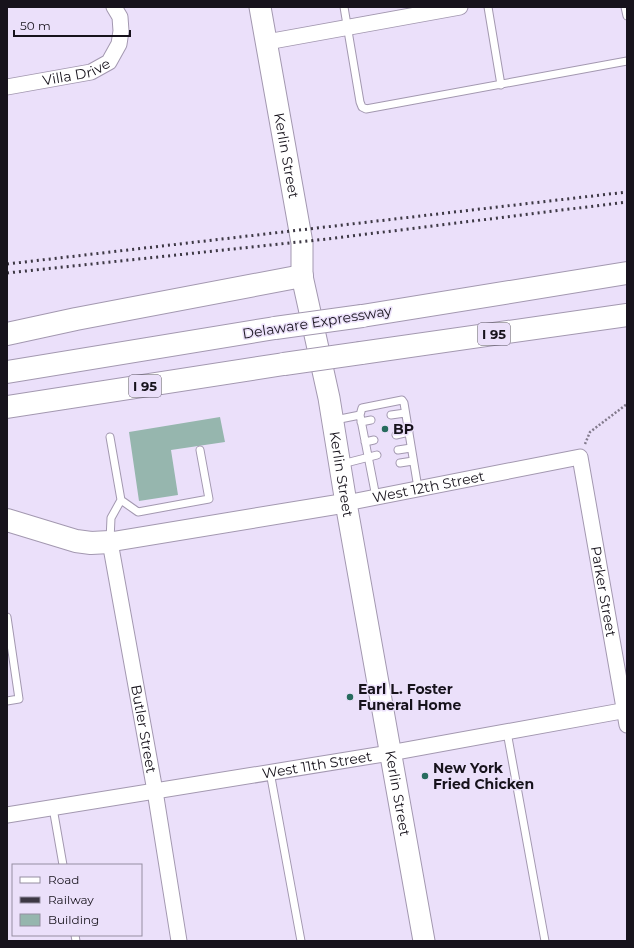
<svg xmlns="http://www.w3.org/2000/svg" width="634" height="948" font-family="Montserrat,sans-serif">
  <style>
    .building { fill: #96b6ae }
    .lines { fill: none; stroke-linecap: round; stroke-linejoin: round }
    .service-casing { stroke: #a398b0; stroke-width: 9 }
    .minor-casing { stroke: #a398b0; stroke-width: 17 }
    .tertiary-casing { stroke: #a398b0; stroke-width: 21 }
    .secondary-casing { stroke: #a398b0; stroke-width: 23 }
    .motorway-casing { stroke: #a398b0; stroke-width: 24 }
    .path { stroke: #827a8c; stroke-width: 2.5; stroke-dasharray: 2 2; stroke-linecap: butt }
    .service { stroke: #fff; stroke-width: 7 }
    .minor { stroke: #fff; stroke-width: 15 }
    .tertiary { stroke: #fff; stroke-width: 19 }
    .secondary { stroke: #fff; stroke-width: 21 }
    .motorway { stroke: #fff; stroke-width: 22 }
    .rail { stroke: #3d3844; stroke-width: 3; stroke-dasharray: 2 4; stroke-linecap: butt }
    .motorway-bridge-casing { stroke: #a398b0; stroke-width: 24; stroke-linecap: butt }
    .motorway-bridge { stroke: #fff; stroke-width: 22 }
    .poi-dot { fill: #276b5e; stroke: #ebe0fa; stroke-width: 1.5 }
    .labels { text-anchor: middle; stroke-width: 3; stroke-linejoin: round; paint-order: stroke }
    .shield { fill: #ebe0fa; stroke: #57505f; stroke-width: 1 }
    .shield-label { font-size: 13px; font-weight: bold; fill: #17131c }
    .street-label { font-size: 14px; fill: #17131c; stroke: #ebe0fa }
    .poi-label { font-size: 14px; font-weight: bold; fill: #17131c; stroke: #ebe0fa; text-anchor: start }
  </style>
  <rect width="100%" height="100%" fill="#ebe0fa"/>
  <path class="building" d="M220,417l5,25 -54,8 7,45 -39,6 -10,-69z"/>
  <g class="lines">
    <defs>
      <path id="service" d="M344,7l16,95 2,5 4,2 261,-48
        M488,7l13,78
        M625,7l2,9
        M360,415l16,82
        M391,415l14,-2
        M335,420l25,-5 2,-7 40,-8 2,3 14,85
        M361,422l10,-2
        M396,435l13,-3
        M365,442l9,-2
        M398,450l13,-2
        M400,463l13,-2
        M342,464l35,-9
        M121,500l17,12 71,-13 -9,-49
        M110,540l1,-22 10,-18 -11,-63
        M7,617l12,82 -12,2
        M507,732l38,209
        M270,772l31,169
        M53,808l10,57
        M75,935l1,6"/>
      <g id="minor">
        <path d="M267,42l193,-35"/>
        <path id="s1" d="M7,87l84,-15 18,-10 10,-18 2,-13 -1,-14 -6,-10"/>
        <path id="s2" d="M346,503l234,-46 47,268"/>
        <path id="s3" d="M110,542l45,249 24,150"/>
        <path id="s4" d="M7,815l383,-62 237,-43"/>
      </g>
      <path id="tertiary" d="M110,542l236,-39"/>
      <g id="secondary">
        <path id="s5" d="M260,7l42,236v33l27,122 17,105 78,438"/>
      </g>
      <path id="motorway" d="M362,316l265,-43
        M7,334l69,-15 226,-43
        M361,353l266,-38
        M7,372l268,-44
        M7,407l277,-43
        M7,520l69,21 15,2 19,-1"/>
    </defs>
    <use href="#service" class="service-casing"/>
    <use href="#minor" class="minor-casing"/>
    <use href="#tertiary" class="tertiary-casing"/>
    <use href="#secondary" class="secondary-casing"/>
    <use href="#motorway" class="motorway-casing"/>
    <path class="path" d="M585,444l5,-12 37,-28"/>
    <use href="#service" class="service"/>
    <use href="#minor" class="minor"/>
    <use href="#tertiary" class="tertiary"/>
    <use href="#secondary" class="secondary"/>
    <use href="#motorway" class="motorway"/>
    <path class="rail" d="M7,264l620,-72
      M7,273l320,-34 300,-37"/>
    <defs>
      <path id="motorway-bridge" d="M275,328l87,-12
        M284,364l77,-11"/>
    </defs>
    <use href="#motorway-bridge" class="motorway-bridge-casing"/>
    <use href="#motorway-bridge" class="motorway-bridge"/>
  </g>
  <g class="poi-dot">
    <circle cx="385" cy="429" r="4"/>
    <circle cx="350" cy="697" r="4"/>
    <circle cx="425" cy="776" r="4"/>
  </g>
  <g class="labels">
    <g class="shield">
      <rect x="478" y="323" width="32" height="22" rx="3"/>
      <rect x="129" y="375" width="32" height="22" rx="3"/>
    </g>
    <g class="shield-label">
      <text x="494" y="339">I 95</text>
      <text x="145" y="391">I 95</text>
    </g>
    <g class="street-label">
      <text dy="5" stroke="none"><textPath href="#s1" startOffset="71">Villa Drive</textPath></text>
      <text dy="5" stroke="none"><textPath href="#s5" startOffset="151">Kerlin Street</textPath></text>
      <text transform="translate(317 322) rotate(-9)" y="5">Delaware Expressway</text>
      <text dy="5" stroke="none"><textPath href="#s5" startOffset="475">Kerlin Street</textPath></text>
      <text dy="5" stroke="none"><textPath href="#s2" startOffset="84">West 12th Street</textPath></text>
      <text dy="5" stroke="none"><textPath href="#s2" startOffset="375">Parker Street</textPath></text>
      <text dy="5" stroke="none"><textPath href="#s3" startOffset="190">Butler Street</textPath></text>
      <text dy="5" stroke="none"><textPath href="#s4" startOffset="314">West 11th Street</textPath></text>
      <text dy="5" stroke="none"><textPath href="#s5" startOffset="799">Kerlin Street</textPath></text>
    </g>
    <g class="poi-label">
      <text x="393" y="434">BP</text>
      <text x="358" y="694">Earl L. Foster<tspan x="358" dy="16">Funeral Home</tspan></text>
      <text x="433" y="773">New York<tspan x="433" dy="16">Fried Chicken</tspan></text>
    </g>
  </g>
  <rect width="634" height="948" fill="none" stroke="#17131c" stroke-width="16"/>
  <rect x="12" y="864" width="130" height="72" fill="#ebe0fa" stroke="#968ea1"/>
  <rect x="20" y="877" width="20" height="6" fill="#ffffff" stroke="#968ea1"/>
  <text x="48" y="884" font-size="12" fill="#17131c">Road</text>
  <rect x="20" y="897" width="20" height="6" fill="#3d3844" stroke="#968ea1"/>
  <text x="48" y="904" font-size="12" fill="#17131c">Railway</text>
  <rect x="20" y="914" width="20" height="12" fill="#96b6ae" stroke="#968ea1"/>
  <text x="48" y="924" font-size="12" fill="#17131c">Building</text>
  <path d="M14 30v6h116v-6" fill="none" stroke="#17131c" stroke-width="2"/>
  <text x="20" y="30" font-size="12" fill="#17131c" stroke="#ebe0fa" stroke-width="3" paint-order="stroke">50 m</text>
</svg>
